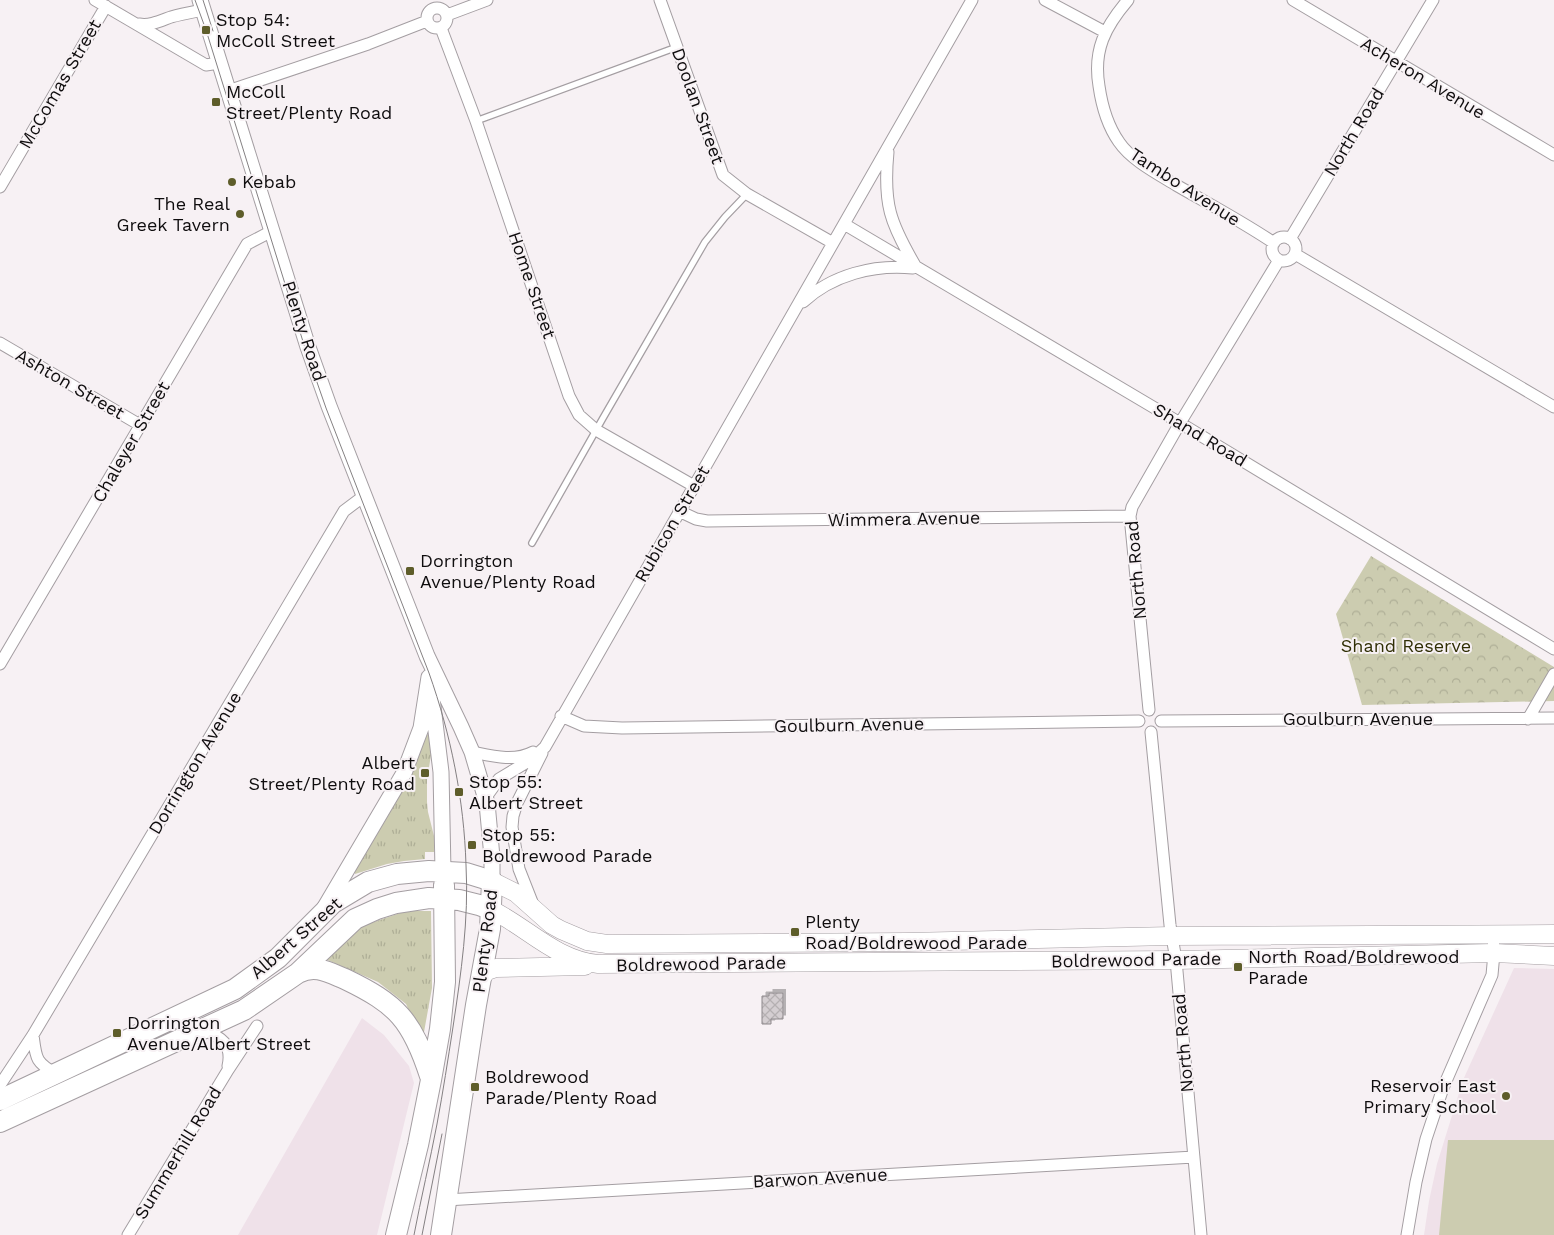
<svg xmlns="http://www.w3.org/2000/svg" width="1554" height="1235" font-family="'Work Sans',sans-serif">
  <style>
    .built { fill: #efe1e9 }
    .grass { fill: url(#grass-tufts) }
    .park { fill: url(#park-crowns) }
    .pitch { fill: #ccccb0 }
    .building { fill: url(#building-cross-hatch); stroke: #8d888b; filter: url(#shadow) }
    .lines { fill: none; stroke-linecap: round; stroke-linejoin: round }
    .lane-casing { stroke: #a49ea2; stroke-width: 8 }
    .street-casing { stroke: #a49ea2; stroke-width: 13 }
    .secondary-casing { stroke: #a49ea2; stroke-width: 17 }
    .primary-casing { stroke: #a49ea2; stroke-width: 19 }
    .highway-casing { stroke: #a49ea2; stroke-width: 22 }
    .lane { stroke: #fff; stroke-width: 5.5 }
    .street { stroke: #fff; stroke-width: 11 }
    .secondary { stroke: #fff; stroke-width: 15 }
    .primary { stroke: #fff; stroke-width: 18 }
    .highway { stroke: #fff; stroke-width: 20 }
    .tram { stroke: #848082; stroke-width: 1 }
    .poi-dot { fill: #5e5d2a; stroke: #f7f1f4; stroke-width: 2 }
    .labels { text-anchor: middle; stroke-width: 4; stroke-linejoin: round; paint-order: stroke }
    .poi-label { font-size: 18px; fill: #0f0d0e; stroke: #f7f1f4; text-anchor: start }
    .street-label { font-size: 18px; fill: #0f0d0e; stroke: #f7f1f4 }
    .park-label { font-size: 18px; fill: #302f05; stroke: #f7f1f4 }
  </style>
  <defs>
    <pattern id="grass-tufts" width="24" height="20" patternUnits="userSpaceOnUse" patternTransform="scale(1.25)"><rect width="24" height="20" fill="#ccccb0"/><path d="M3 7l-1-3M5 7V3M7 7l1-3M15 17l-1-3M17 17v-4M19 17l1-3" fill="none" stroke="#aeae96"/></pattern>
    <pattern id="park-crowns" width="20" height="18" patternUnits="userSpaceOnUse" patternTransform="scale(1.25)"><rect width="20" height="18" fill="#ccccb0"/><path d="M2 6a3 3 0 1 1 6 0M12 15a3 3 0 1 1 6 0" fill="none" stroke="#aeae96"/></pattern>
    <pattern id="building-cross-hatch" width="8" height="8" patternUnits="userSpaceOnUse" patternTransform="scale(1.25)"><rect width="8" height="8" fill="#d4ced1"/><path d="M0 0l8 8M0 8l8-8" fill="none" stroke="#b5b0b2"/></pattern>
    <filter id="shadow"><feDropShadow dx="4" dy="-4" stdDeviation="0" flood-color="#0004"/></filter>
  </defs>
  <rect width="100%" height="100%" fill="#f7f1f4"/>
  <path class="built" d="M1514,968l40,1v266h-130l5,-34 8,-37 26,-84z
    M362,1018l22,17 25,31 5,17 -37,152h-139z"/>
  <path class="grass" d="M426,734l4,2 1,19 -4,25v22l1,10 6,24v16h-9v7l-21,2 -17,3 -32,10 -1,-3c27,-44 57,-87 72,-137z
    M406,911h25l1,77 -8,44 -3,5 -15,-33 -28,-22 -55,-24 36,-31z"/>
  <path class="park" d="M1371,556l183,111v34l-192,4 -26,-91z"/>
  <path class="pitch" d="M1448,1140h106v95h-115z"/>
  <path class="building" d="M769,993h14v26h-12v5h-9v-28h7z"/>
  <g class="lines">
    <defs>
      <path id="lane" d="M476,121l201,-74
        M532,543l71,-125 102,-176 20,-25 22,-23"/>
      <path id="street" d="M95,0l111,65 13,-2
        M660,0l63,175 24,19 86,49
        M1045,0l60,32
        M1128,0c-23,27 -35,50 -29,86 3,21 8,39 20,56 12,18 39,32 57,43 33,19 67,37 98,58
        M1293,0l261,155
        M427 18a10 10 0 1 1 20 0a10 10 0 1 1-20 0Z
        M447,15l40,-15
        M139,24c11,2 21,-3 32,-7 11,-3 22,-5 32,-7
        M441,28l35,93 93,275 10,19 17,15 98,56
        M228,91l140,-47 59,-23
        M888,152c-5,52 2,71 28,115
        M0,187l106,-181
        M844,224l336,199 374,226
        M1272 249a12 12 0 1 1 24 0a12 12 0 1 1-24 0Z
        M1290,239l143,-239
        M1295,254l259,153
        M803,302c29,-27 71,-38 110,-34
        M0,343l140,82
        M679,511l17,8 11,2 423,-5
        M0,664l247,-420 25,-13
        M1149,710l-19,-194 2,-9 48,-84 99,-163
        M561,716l23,10 38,2 517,-7
        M1528,719l26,-45
        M1161,721l393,-3
        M1151,732l19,193 6,35 25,275
        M472,752c20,4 42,10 61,0
        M486,797l13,-18 33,-20 13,-12 427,-747
        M532,902l-13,-33 -7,-42 1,-11 4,-13 25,-50
        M202,1029c19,8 31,15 26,37
        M33,1035c3,23 2,27 23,39
        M0,1085l33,-50 311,-524 20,-15
        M446,1200l748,-43
        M128,1235l100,-165 29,-44
        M1407,1235l9,-53 10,-43 17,-51 49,-113 2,-22 -1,-20"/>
      <path id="secondary" d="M200,0l108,347 21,59 98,250 34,71 11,25 15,51 5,54v24
        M431,690l10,82 2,99
        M325,907l79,-134 17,-45 8,-51"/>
      <path id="primary" d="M492,881l24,12 36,32 9,5 26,11 20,3 300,-2 264,-6 383,-2
        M492,910c36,18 64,50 106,54l578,-4 318,-7 60,3
        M482,977l5,-6 9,-3 89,-2"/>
      <path id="highway" d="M298,973c17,-9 30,-1 47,6 52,25 67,41 85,97
        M0,1100l235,-111 43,-31 55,-55 35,-21 29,-8 32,-3 37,2 26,8 -2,48 -14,76 -35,230
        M0,1122l244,-112 54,-37 57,-54 22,-10 19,-6 33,-5 30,2 20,5 13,5
        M396,1235l22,-90 13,-65 9,-51 5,-47 -1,-97"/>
    </defs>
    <use href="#lane" class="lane-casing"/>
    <use href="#street" class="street-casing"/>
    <use href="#secondary" class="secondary-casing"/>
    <use href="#primary" class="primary-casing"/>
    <use href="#highway" class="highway-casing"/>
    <use href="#lane" class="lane"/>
    <use href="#street" class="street"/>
    <use href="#secondary" class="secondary"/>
    <use href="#primary" class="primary"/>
    <use href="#highway" class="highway"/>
    <path class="tram" d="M195,0l11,30 99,318 21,60 103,265c22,62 35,127 37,192 3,54 -5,109 -13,162 -5,32 -10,65 -16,97 -7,37 -16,74 -23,111
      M203,0l10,31
      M422,1235l20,-101"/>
  </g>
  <g class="poi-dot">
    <rect x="201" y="25" width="10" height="10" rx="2.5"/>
    <rect x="211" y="97" width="10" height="10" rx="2.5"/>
    <circle cx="232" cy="182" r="5"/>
    <circle cx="240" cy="214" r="5"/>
    <rect x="405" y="566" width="10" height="10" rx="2.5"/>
    <rect x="420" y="768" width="10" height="10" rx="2.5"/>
    <rect x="454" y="787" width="10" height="10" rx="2.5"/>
    <rect x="467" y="840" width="10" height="10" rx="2.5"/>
    <rect x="790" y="927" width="10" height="10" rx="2.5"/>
    <rect x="1233" y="962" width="10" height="10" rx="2.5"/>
    <rect x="112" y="1028" width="10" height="10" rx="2.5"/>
    <rect x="470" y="1082" width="10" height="10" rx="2.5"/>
    <circle cx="1506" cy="1096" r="5"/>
  </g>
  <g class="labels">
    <g class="poi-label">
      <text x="216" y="26">Stop 54:<tspan x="216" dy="21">McColl Street</tspan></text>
      <text x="226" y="98">McColl<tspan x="226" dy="21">Street/Plenty Road</tspan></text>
      <text x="242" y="188">Kebab</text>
      <text x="230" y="210" text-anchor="end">The Real<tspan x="230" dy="21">Greek Tavern</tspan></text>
      <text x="420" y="567">Dorrington<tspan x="420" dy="21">Avenue/Plenty Road</tspan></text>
      <text x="415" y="769" text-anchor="end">Albert<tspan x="415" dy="21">Street/Plenty Road</tspan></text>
      <text x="469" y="788">Stop 55:<tspan x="469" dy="21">Albert Street</tspan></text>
      <text x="482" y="841">Stop 55:<tspan x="482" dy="21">Boldrewood Parade</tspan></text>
      <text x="805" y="928">Plenty<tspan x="805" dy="21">Road/Boldrewood Parade</tspan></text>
      <text x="1248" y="963">North Road/Boldrewood<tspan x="1248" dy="21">Parade</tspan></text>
      <text x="127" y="1029">Dorrington<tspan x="127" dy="21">Avenue/Albert Street</tspan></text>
      <text x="485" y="1083">Boldrewood<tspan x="485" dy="21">Parade/Plenty Road</tspan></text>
      <text x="1496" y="1092" text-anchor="end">Reservoir East<tspan x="1496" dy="21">Primary School</tspan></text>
    </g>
    <g class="street-label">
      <text transform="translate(1423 78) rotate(31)" y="6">Acheron Avenue</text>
      <text transform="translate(60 84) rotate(-60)" y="6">McComas Street</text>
      <text transform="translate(698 106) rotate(70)" y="6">Doolan Street</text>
      <text transform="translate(1354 132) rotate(-59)" y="6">North Road</text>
      <text transform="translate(1185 187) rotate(33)" y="6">Tambo Avenue</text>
      <text transform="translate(532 285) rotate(71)" y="6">Home Street</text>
      <text transform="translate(304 331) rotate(72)" y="6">Plenty Road</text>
      <text transform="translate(70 384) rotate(30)" y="6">Ashton Street</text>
      <text transform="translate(1200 435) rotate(31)" y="6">Shand Road</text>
      <text transform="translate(131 442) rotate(-60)" y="6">Chaleyer Street</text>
      <text transform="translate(904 519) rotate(-1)" y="6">Wimmera Avenue</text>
      <text transform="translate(672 524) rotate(-60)" y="6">Rubicon Street</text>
      <text transform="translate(1136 570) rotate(-95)" y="6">North Road</text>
      <text x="1358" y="725">Goulburn Avenue</text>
      <text transform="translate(849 725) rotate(-1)" y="6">Goulburn Avenue</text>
      <text transform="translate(195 763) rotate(-59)" y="6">Dorrington Avenue</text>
      <text transform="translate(296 938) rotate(-41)" y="6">Albert Street</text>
      <text transform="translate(485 941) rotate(-83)" y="6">Plenty Road</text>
      <text transform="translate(1136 960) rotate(-1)" y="6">Boldrewood Parade</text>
      <text transform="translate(701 964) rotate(-1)" y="6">Boldrewood Parade</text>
      <text transform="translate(1183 1043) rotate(-95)" y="6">North Road</text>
      <text transform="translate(178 1153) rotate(-59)" y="6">Summerhill Road</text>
      <text transform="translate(820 1178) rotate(-3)" y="6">Barwon Avenue</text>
    </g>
    <g class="park-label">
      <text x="1406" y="652">Shand Reserve</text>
    </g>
  </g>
</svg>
